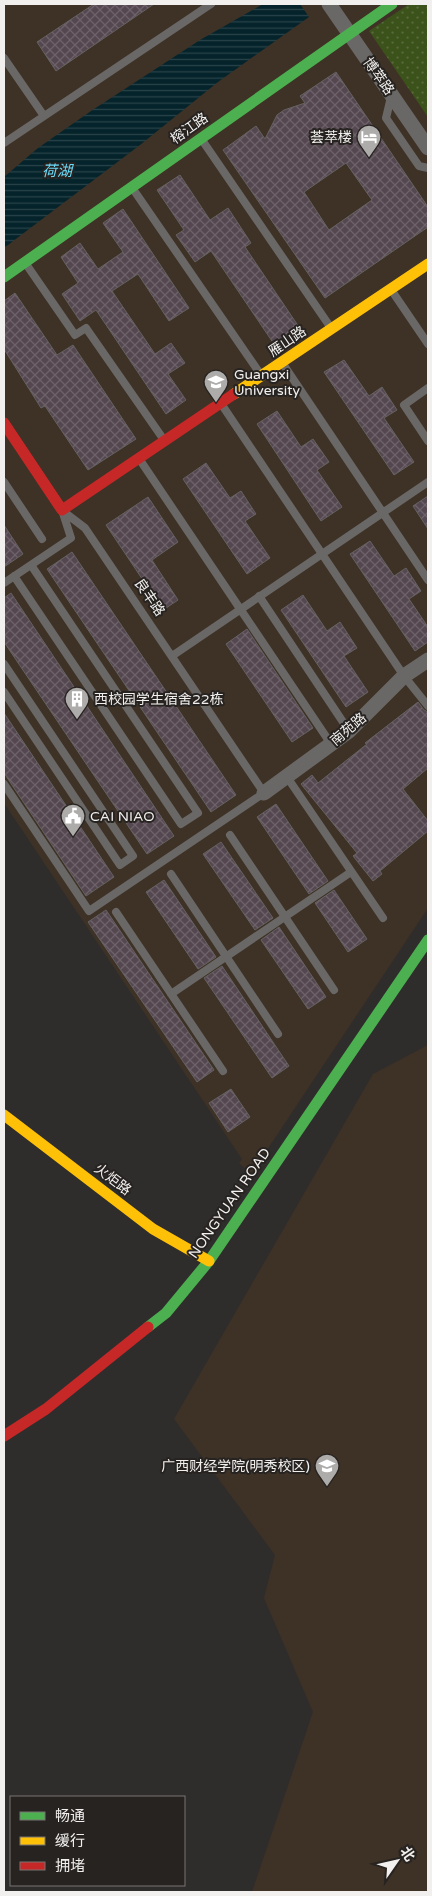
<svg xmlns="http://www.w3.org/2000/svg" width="432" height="1896" font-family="'Varela Round','Noto Sans SC',sans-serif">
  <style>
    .education { fill: #3e3125 }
    .grass { fill: url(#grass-dots) }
    .water { fill: url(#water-rules) }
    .building { fill: url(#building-cross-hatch); stroke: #646262; fill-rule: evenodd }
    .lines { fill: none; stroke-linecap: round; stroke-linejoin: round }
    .lane { stroke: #696867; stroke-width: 8 }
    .street { stroke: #696867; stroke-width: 15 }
    .fast { stroke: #4caf50; stroke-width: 11 }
    .slow { stroke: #ffc107; stroke-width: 11 }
    .jam { stroke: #c62828; stroke-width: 11 }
    .labels { text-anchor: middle; stroke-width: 4; stroke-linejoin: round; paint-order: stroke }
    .street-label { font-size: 14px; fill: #f2f0ee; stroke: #262321 }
    .poi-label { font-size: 14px; fill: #f2f0ee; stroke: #262321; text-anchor: start }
    .water-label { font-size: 15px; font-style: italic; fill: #6adaf7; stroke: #262321 }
  </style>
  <defs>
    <pattern id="grass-dots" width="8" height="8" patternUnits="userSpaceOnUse" patternTransform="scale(1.25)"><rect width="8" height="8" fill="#3c521b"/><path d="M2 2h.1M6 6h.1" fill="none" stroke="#596b3c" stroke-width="1.8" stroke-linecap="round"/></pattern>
    <pattern id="water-rules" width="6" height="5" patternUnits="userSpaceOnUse" patternTransform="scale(1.25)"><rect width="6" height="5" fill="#04232a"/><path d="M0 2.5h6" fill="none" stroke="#294349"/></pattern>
    <pattern id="building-cross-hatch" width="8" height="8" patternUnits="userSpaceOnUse" patternTransform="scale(1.25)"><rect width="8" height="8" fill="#554750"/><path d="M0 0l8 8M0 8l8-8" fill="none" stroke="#6e626a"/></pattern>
  </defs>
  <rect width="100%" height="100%" fill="#2f2d2c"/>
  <path class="education" d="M4,4h424v904l-177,266 -12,-11 3,-4 -238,-356z
    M428,1045v847h-176l61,-180 -49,-114 11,-43 -101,-136 199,-345z"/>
  <path class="grass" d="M409,4h19v113l-59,-86z"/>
  <path class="water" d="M263,4h37l9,13 -91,65 -78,63 -136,103v-71l34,-29 53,-37 109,-71z"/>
  <path class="building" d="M94,4h60l-98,67 -19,-29z
    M336,72l92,135v20l-103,71 -102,-148 33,-24 9,13 12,-24 7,-5 21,-7 -5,-7zM346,163l26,37 -43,30 -25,-38z
    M180,175l30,45 18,-12 23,35 -6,4 58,86 -25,17 -67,-99 -16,11 -19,-27 8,-5 -27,-40z
    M123,209l66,99 -20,13 -31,-47 -26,17 43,63 16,-11 14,20 -17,11 18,26 -20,14 -70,-104 -16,11 -18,-27 16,-11 -17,-26 19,-14 18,26 25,-17 -20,-29z
    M15,293l42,62 16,-10 63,94 -48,31 -43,-64 -4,2 -37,-59v-48z
    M344,360l25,36 13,-9 15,23 -13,8 30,44 -20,13 -70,-103z
    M277,411l24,36 12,-8 16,23 -12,8 25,37 -21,14 -64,-97z
    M206,463l24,35 11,-7 15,23 -11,7 25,37 -23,16 -64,-95z
    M428,496v33l-15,-23z
    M148,497l30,45 -26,18 26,40 -15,10 -57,-85z
    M4,525l19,29 -19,13z
    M370,541l24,35 12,-8 15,23 -12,8 19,28v15l-13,9 -65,-97z
    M72,552l164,243 -25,17 -164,-243z
    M11,593l163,243 -27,18 -143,-212v-44z
    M303,595l24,36 13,-9 17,26 -13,8 24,36 -22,15 -65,-97z
    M247,629l66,99 -21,14 -66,-98z
    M418,702l6,8 4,2v56l-25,21 25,32v10l-48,40 2,3 -9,7 -20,-25 4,-3 -56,-69 11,-9 6,8 49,-39 -2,-1z
    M4,713l110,164 -28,19 -82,-123z
    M276,804l52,77 -19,13 -52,-77z
    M221,842l52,76 -18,12 -52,-76z
    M164,880l52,77 -18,12 -52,-77z
    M334,890l33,49 -19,13 -33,-49z
    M106,910l108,160 -17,12 -109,-160z
    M279,927l47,70 -18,12 -47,-69z
    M222,966l67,100 -17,12 -68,-100z
    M231,1089l19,28 -22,15 -19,-29z"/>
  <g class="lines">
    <path class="lane" d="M4,58l40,58
      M391,97l-5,21 33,48 9,2
      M202,140l129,188
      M4,143l207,-139
      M133,189l128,186
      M26,264l49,71 11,-7 78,112
      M392,291l36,53
      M283,364l145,216
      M428,388l-24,17 24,36
      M222,405l182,271 24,30
      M140,460l191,284
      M4,482l38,57
      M14,576l167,248 17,-11 -167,-248
      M4,583l67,-45 -9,-28
      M259,596l90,135
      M172,656l256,-174
      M4,664l129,192 -13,9 -116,-173
      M287,777l96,141
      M4,784l85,127 175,-118 -179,-265 -21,-16
      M230,835l104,155
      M171,874l107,160
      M116,912l107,159
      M171,994l180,-122"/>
    <path class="street" d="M329,4l99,144
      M264,793l85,-62 55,-55 24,-16"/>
    <path class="fast" d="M4,277l388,-273
      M148,1327l18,-14 43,-52 219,-321"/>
    <path class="slow" d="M234,394l194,-130
      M4,1115l149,114 56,32"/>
    <path class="jam" d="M4,423l58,87 172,-116
      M4,1436l42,-27 102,-82"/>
  </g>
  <defs>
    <symbol id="hotel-pin" viewBox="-11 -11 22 30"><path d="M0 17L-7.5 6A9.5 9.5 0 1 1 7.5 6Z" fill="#aeacaa" stroke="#262321"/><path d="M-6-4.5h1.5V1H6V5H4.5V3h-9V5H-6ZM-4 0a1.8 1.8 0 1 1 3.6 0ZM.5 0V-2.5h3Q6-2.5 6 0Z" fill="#fff"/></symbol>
    <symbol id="university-pin" viewBox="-11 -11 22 30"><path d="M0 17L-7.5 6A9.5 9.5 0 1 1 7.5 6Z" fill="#aeacaa" stroke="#262321"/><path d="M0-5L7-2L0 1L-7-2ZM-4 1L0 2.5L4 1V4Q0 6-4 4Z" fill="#fff"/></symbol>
    <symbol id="building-pin" viewBox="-11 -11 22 30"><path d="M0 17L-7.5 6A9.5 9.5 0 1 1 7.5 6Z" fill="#aeacaa" stroke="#262321"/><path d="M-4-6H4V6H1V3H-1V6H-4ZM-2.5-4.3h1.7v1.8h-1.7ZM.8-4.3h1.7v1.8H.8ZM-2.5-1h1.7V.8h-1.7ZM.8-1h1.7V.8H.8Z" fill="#fff"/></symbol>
    <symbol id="civic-pin" viewBox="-11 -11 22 30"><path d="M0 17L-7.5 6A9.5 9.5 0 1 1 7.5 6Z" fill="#aeacaa" stroke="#262321"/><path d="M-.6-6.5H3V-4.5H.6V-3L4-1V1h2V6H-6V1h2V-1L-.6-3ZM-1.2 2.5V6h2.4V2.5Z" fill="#fff"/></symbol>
  </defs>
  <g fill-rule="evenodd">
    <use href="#hotel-pin" x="355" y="123" width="28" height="38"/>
    <use href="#university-pin" x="202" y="368" width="28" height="38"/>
    <use href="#building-pin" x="63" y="685" width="28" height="38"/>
    <use href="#civic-pin" x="59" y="802" width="28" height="38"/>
    <use href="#university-pin" x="313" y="1452" width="28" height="38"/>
  </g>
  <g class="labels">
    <g class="street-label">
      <text transform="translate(379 76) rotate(55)" y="5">博萃路</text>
      <text transform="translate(189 128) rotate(-35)" y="5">榕江路</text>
      <text transform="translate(287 341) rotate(-34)" y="5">雁山路</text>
      <text transform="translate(150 597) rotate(56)" y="5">良丰路</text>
      <text transform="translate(348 729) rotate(-40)" y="5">南苑路</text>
      <text transform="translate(113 1179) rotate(37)" y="5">火炬路</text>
      <text transform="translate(229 1203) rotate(-55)" y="5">NONGYUAN ROAD</text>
    </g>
    <g class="poi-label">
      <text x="352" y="142" text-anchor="end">荟萃楼</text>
      <text x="234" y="379">Guangxi<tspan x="234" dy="16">University</tspan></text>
      <text x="94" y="704">西校园学生宿舍22栋</text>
      <text x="90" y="821">CAI NIAO</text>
      <text x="310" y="1471" text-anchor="end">广西财经学院(明秀校区)</text>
    </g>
    <g class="water-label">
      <text x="57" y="176">荷湖</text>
    </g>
  </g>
  <rect width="432" height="1896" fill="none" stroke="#f2f0ee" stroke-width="10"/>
  <rect x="10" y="1796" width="175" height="90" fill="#262321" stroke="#787573"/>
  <rect x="20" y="1812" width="25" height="8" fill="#4caf50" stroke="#787573"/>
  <text x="55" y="1821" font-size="15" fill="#f2f0ee">畅通</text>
  <rect x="20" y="1837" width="25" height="8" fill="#ffc107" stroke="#787573"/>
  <text x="55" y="1846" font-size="15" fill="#f2f0ee">缓行</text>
  <rect x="20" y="1862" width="25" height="8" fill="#c62828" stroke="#787573"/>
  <text x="55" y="1871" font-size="15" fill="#f2f0ee">拥堵</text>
  <g transform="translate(397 1861) rotate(56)" stroke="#262321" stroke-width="4" paint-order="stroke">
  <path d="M0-4L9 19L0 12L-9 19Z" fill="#f2f0ee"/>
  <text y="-8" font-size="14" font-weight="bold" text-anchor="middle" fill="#f2f0ee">北</text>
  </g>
</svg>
